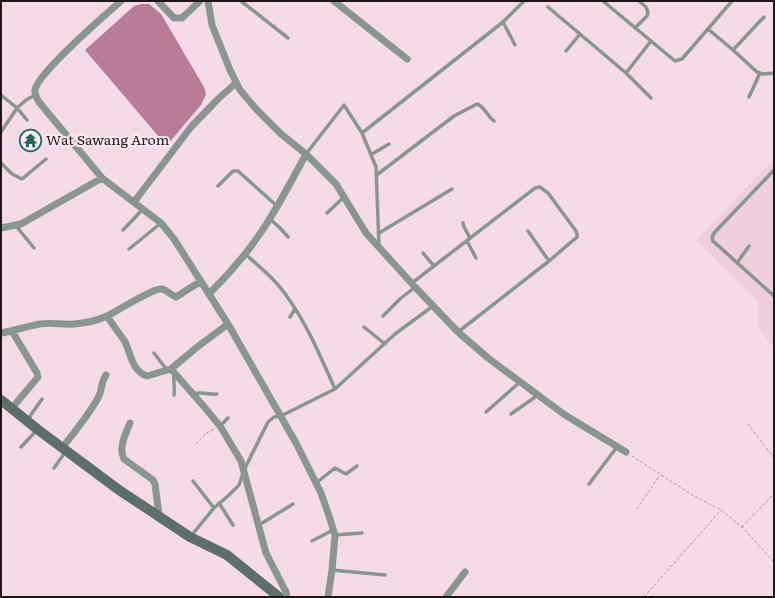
<svg xmlns="http://www.w3.org/2000/svg" width="775" height="598" font-family="Literata,serif">
  <style>
    .built { fill: #efcedd }
    .water { fill: #b87c99 }
    .lines { fill: none; stroke-linecap: round; stroke-linejoin: round }
    .path { stroke: #a6929b; stroke-width: 1; stroke-dasharray: 3 2; stroke-linecap: butt }
    .lane { stroke: #899593; stroke-width: 3.5 }
    .street { stroke: #899593; stroke-width: 7 }
    .secondary { stroke: #5d6f6c; stroke-width: 10 }
    .labels { text-anchor: middle; stroke-width: 4; stroke-linejoin: round; paint-order: stroke }
    .poi-label { font-size: 14px; fill: #1f161a; stroke: #ffeaf3; text-anchor: start }
  </style>
  <rect width="100%" height="100%" fill="#f5dbe7"/>
  <path class="built" d="M774,159v190l-17,-23 1,-25 -62,-61z"/>
  <path class="water" d="M141,4h8l12,10 43,73 2,7 -5,11 -34,40 -2,-1 -80,-94 49,-44z"/>
  <g class="lines">
    <path class="path" d="M748,424l26,34
      M196,444l9,-10 9,-5
      M632,456l57,37 32,17 21,17 32,35
      M637,509l23,-34
      M742,527l32,-33
      M644,597l77,-87"/>
    <path class="lane" d="M241,1l47,37
      M603,1l72,60 7,-2 50,-58
      M548,7l78,66 25,25
      M503,22l12,23
      M635,28l12,-12 1,-4 -2,-5 -7,-6
      M708,29l25,21 24,22 6,2 11,-1
      M733,50l31,-33
      M566,51l14,-17
      M626,73l25,-32
      M1,95l16,13 9,-8 9,-5
      M749,97l11,-24
      M1,132l16,-24 10,12
      M362,133l141,-111 21,-21
      M306,154l38,-49 18,28 14,34 3,79
      M372,154l17,-10
      M1,163l11,11 10,5 24,-20
      M774,170l-59,62 -3,5 1,4 61,55
      M378,174l76,-58 23,-12c8,3 10,12 17,17
      M218,186l15,-15h5l39,35
      M327,213l17,-16
      M270,219l10,9 8,9
      M463,223l1,4 6,11
      M16,226l18,22
      M123,230l20,-21
      M528,231l21,30
      M379,233l73,-44
      M467,241l9,17
      M129,249l32,-26
      M423,253l11,13
      M245,254c15,13 32,27 43,44 20,28 33,60 47,91
      M737,263l12,-17
      M412,283l123,-95 5,-1 8,6 28,38 1,3v3l-28,24 -91,71
      M383,316l17,-17 15,-12
      M290,317l5,-8
      M364,327l21,17
      M154,353l13,17
      M193,394c9,-3 15,1 24,0
      M174,395c1,-8 -1,-14 0,-22
      M486,412l34,-30
      M511,414l27,-19
      M28,419l14,-20
      M220,426l8,-8
      M21,447l16,-17
      M54,468l12,-17
      M193,481l21,27
      M316,483l19,-15 11,6 11,-8
      M589,484l28,-37
      M219,503l14,22
      M259,525l34,-21
      M335,535l27,-2
      M191,536l23,-28 15,-13 10,-10 5,-15 24,-48 6,-5 7,-1 54,-27 60,-55 38,-28
      M312,541l21,-11
      M332,570l53,5"/>
    <path class="street" d="M158,1l16,17h8l18,-17
      M208,1l4,24 18,45 10,20 17,20 24,24 25,20 30,30 30,49 49,54 43,45 30,26 77,57 61,37
      M334,1l73,58
      M102,178l-63,-76c-2,-4 -5,-7 -4,-12 2,-16 71,-76 86,-89
      M134,202l57,-75 27,-28 18,-16
      M1,228l20,-4 81,-46 59,45 13,16 54,85 68,119 25,50 8,23 6,19 -3,35 -4,27
      M209,294c8,-9 17,-17 25,-27 30,-33 51,-74 72,-113
      M107,316c5,8 11,16 17,24 7,12 7,31 23,36l24,-7 25,-21 32,-24
      M12,331l25,42 1,4 -26,31
      M1,333c13,-2 26,-7 39,-9 12,-2 22,1 34,0 11,-1 23,-3 33,-8 11,-5 45,-28 55,-27 5,1 9,6 14,8l25,-16
      M171,369l35,40 14,17 21,35 25,92 20,39 1,5
      M130,423c-4,10 -12,25 -6,36l29,21 2,4 4,31
      M63,447c12,-16 25,-31 35,-49 5,-9 2,-14 8,-23
      M446,597l19,-25"/>
    <path class="secondary" d="M1,400l36,29 82,61 71,47 37,18 52,42"/>
  </g>
  <defs>
    <symbol id="temple-ring" viewBox="-11 -11 22 22"><circle r="9.5" fill="#ffeaf3" stroke="#1f6962" stroke-width="1.5"/><path d="M0-6L5-2H3V0L6.5 2.5H4V6H1.5V3h-3V6H-4V2.5H-6.5L-3 0V-2H-5Z" fill="#1f6962"/></symbol>
  </defs>
  <g fill-rule="evenodd">
    <use href="#temple-ring" x="18" y="128" width="25" height="25"/>
  </g>
  <g class="labels">
    <g class="poi-label">
      <text x="46" y="145">Wat Sawang Arom</text>
    </g>
  </g>
  <rect width="775" height="598" fill="none" stroke="#1f161a" stroke-width="4"/>
</svg>
